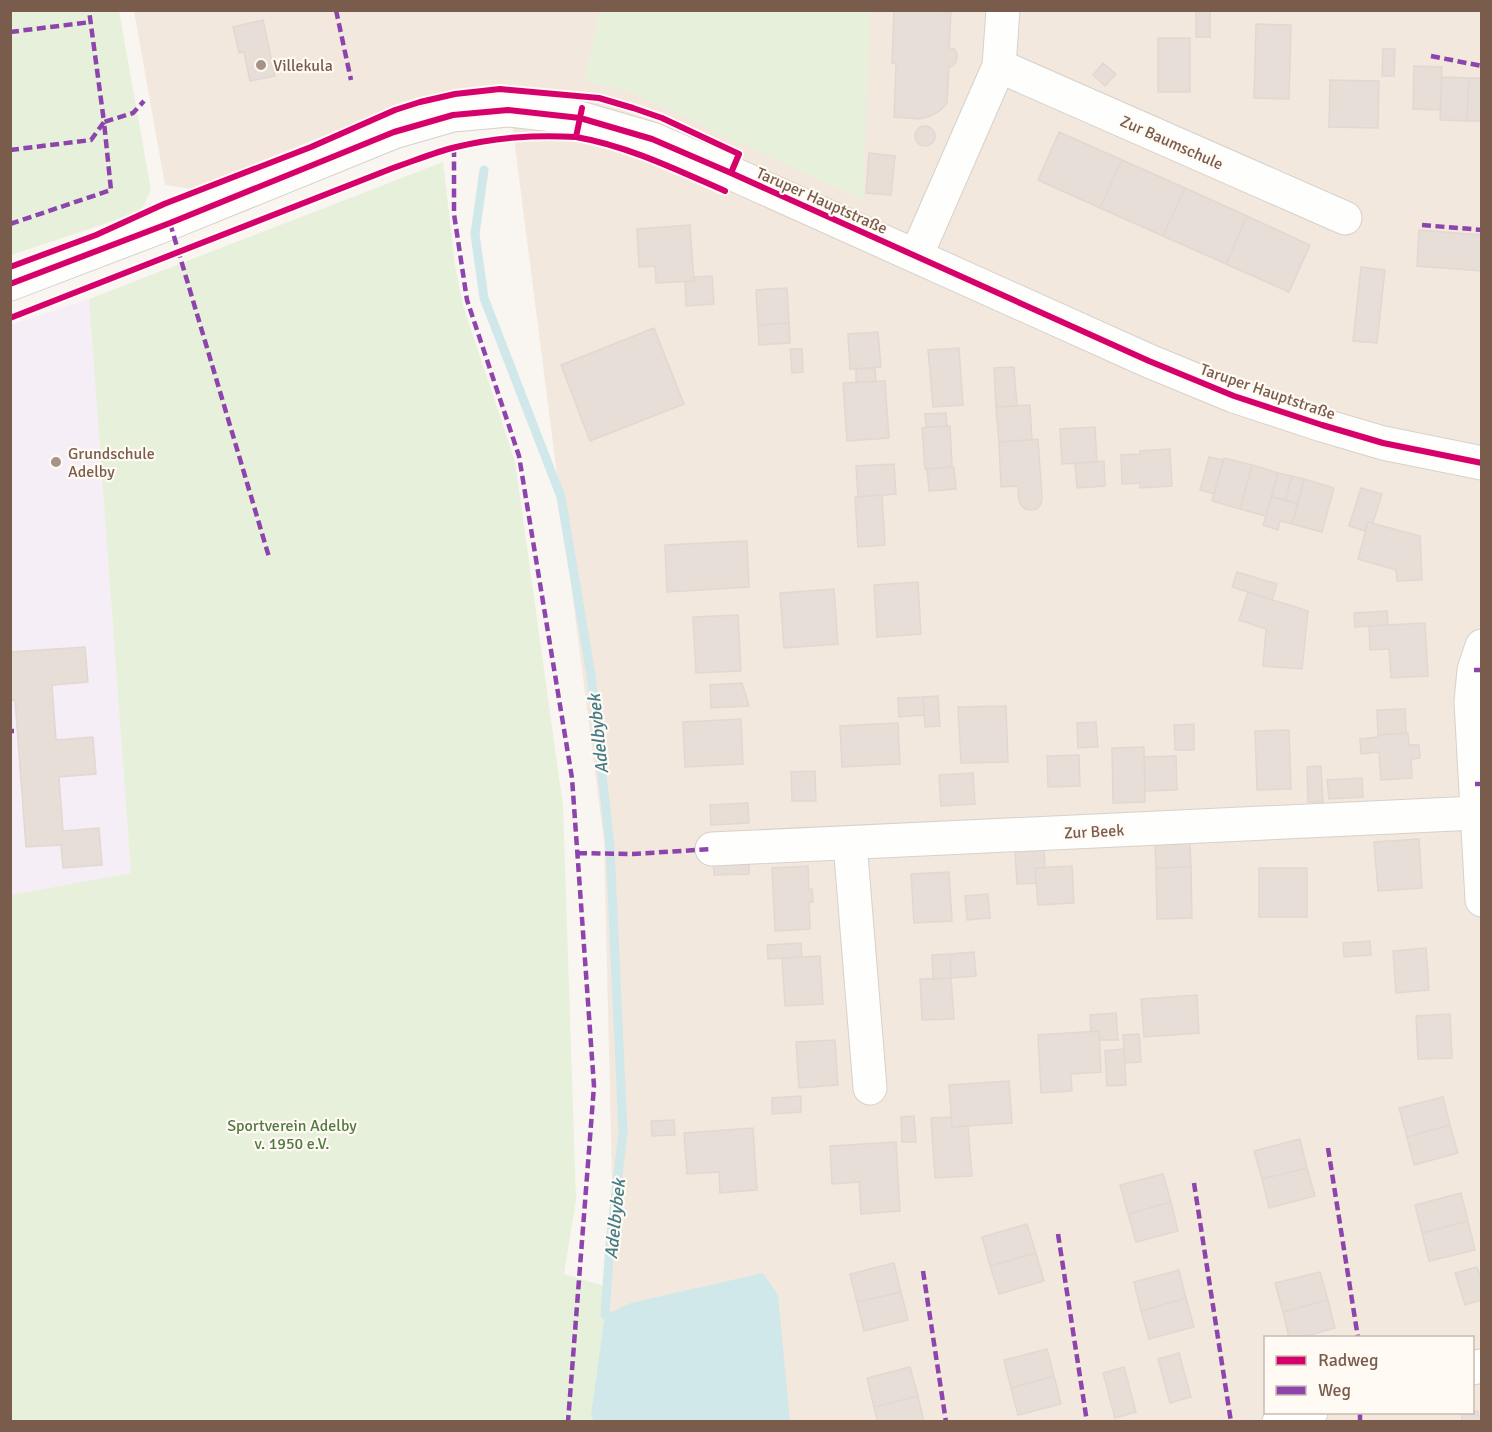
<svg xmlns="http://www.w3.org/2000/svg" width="1492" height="1432" font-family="Signika,sans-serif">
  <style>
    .residential { fill: #f2e8de; fill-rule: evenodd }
    .education { fill: #f6eef6 }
    .green { fill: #e7f0db }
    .water { fill: #d0e8ea }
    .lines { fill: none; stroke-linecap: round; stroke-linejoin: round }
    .stream { stroke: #d0e8ea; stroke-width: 9 }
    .building { fill: #e6ded7; stroke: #e2d8d2; stroke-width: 1.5 }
    .minor-casing { stroke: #d7d1cb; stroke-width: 35 }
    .minor { stroke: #fefefd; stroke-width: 33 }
    .quiet { stroke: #8e44ad; stroke-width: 4.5; stroke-dasharray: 9 4.5; stroke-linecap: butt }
    .cycleway-casing { stroke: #fffaf3; stroke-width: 10 }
    .cycleway { stroke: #d6006c; stroke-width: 6 }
    .poi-dot { fill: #a69286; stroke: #fffaf3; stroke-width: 2 }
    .labels { text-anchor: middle; stroke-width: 4.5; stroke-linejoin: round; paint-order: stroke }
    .poi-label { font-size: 16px; fill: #7a5c4d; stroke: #fffaf3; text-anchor: start }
    .street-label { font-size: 16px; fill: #7a5c4d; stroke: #fffaf3 }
    .park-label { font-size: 16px; fill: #537a41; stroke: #fffaf3 }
    .water-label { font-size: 18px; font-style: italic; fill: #437c86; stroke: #fffaf3 }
  </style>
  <rect width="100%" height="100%" fill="#f9f5f0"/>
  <path class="residential" d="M134,11h1347v1410h-887l14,-134 4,-110 -8,-336 -97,-757 -92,15 -223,90 -27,-4zM1266,1338h206v74h-206z"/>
  <path class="education" d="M89,299l42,574 -120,22 -1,-570z"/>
  <path class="green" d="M10,11h109l32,179 -11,22 -129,43z
    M599,11h271l-7,189 -228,-106 -50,-13z
    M443,162l12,103 8,41 52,155 48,345 13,394 -12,74 44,13 -14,134 -583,1v-527l120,-22 -42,-574z"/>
  <path class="water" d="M763,1273l15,22 12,126h-196l-3,-6 14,-100 26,-12z"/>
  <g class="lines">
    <path class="stream" d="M484,170l-9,64 9,64 77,199 30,178 19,171 13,286 -13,111 -5,72"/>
  </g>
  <path class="building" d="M894,10l57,2 -2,36 5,1 3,4v5l-1,4 -4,4 -3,1 -2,36 -7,8 -10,5 -10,3 -26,-2 2,-54h-4z
    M1196,10h14v27h-14z
    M263,20l12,56 -25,5 -6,-29 -5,1 -6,-26z
    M1256,24l35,1 -2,74 -35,-1z
    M1158,38h32v54h-32z
    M1383,49h12l-1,27h-12z
    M1103,63l13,11 -11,12 -12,-11z
    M1414,66l28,1 -2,43 -27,-1z
    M1442,77l27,1 -2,43 -27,-1z
    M1469,78h13v43h-15z
    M1330,80l49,1 -1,47 -49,-1z
    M915 136a10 10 0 1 1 20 0a10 10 0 1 1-20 0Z
    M1059,132l63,28 -22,48 -62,-28z
    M869,153l26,3 -4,39 -25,-2z
    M1122,160l63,28 -22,48 -63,-28z
    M1185,188l62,28 -21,48 -63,-28z
    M1247,216l63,29 -21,47 -63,-28z
    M690,225l4,56 -38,2 -1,-17 -16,1 -2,-38z
    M1419,230l63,5v36l-65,-5z
    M1361,267l24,3 -8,73 -24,-2z
    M712,276l2,28 -28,2 -1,-25h9v-4z
    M787,288l2,35 -31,2 -2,-35z
    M789,323l1,20 -31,2 -1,-20z
    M654,328l30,76 -94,37 -29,-76z
    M878,332l3,35 -31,2 -2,-35z
    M959,348l4,57 -30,2 -5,-57z
    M790,349h12l1,23 -11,1z
    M1014,367l3,39 -21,1 -2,-39z
    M875,368l1,13 -20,2v-14z
    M885,381l4,57 -42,3 -4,-58z
    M1030,405l2,35 -33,2 -3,-35z
    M946,413l1,13 -21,1 -1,-13z
    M950,426l2,41 -27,2 -3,-41z
    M1095,427l2,35 -35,2 -2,-35z
    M1038,439l4,59 -1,6 -4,5 -6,1 -6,-1 -4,-4 -2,-5 -1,-14 -17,1 -2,-45z
    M1170,449l2,37 -32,2v-5l-18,1 -1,-29 19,-1v-3z
    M1209,457l14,3 -9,34 -14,-4z
    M1224,458l28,7 -12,44 -28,-8z
    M1104,461l1,25 -28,2 -2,-25z
    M894,464l2,30 -38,3 -2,-31z
    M1252,465l26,8 -12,43 -26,-7z
    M954,467l2,22 -27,2 -2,-22z
    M1278,473l14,3 -7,24 -13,-3z
    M1292,476l12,3 -6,25 -13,-4z
    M1304,479l30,9 -12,44 -30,-8z
    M1361,488l21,6 -9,29 -5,-1 -3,9 -16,-5z
    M882,495l3,50 -27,2 -3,-50z
    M1272,497l26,7 -6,20 -12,-3 -2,9 -15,-5z
    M1368,522l52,14 2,44 -25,1 -1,-11 -38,-11z
    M747,541l2,46 -82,5 -2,-47z
    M1237,572l40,12 -5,16 -40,-13z
    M918,582l3,52 -44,3 -3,-52z
    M834,589l4,55 -54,4 -4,-55z
    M1248,592l60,19 -6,58 -39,-3 3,-37 -27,-9z
    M1387,611l1,14 -33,2 -1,-14z
    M738,615l3,56 -45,2 -3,-56z
    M1425,623l3,53 -37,2 -2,-29 -19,1 -1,-24z
    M85,647l3,35 -36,3 4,55 37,-3 3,37 -37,3 4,54 36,-3 3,37 -39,3 -2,-23 -35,2 -11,-147 -5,1v-49z
    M742,683l7,23 -38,2 -1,-23z
    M938,696l2,30 -15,1 -2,-30z
    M923,697l1,18 -25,2 -1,-19z
    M1006,706l2,56 -47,1 -3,-56z
    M1405,709l1,24 -28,2 -1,-25z
    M741,719l2,45 -58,3 -2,-45z
    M1096,722l2,25 -20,1 -1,-25z
    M898,723l2,41 -58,3 -2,-41z
    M1194,724v26h-19l-1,-25z
    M1289,730l2,59 -34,1 -2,-59z
    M1408,733l1,12h10l1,13 -9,1 1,19 -31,2 -2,-28 -18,2 -1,-15 18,-2v-2z
    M1144,747l1,55 -32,1 -1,-55z
    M1079,755l1,31 -32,1 -1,-31z
    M1176,756l1,34 -32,1 -1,-34z
    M1321,766l2,36h-15l-1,-35z
    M815,771l1,30h-24l-1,-29z
    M973,773l2,31 -34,2 -2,-31z
    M1362,778l1,19 -34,2 -2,-19z
    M748,803l1,20 -38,2 -1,-20z
    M1419,839l3,49 -44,3 -4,-49z
    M1190,843l1,24 -35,1 -1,-24z
    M1044,850l1,18h-10l1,15 -19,1 -2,-32z
    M749,857v17l-35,1 -1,-17z
    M808,866l1,23h3l1,13h-4l1,27 -35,2 -3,-63z
    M1072,866l2,37 -36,2 -3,-37z
    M1191,867l1,51 -35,1 -1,-51z
    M1259,868h48v49h-48z
    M949,872l3,49 -38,2 -3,-49z
    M988,894l2,24 -23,2 -2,-24z
    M1370,941l1,14 -27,2 -1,-14z
    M801,943l1,14 -34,2 -1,-14z
    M1426,948l3,42 -33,3 -3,-42z
    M974,952l2,24 -25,2 -1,-24z
    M950,954l1,24 -18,1 -1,-24z
    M820,956l3,48 -38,2 -3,-48z
    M951,978l3,41 -32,1 -2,-41z
    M1197,995l2,38 -55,4 -3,-38z
    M1116,1013l2,27h-18l-1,-9 -8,1 -1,-17z
    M1450,1014l2,44 -34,1 -2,-43z
    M1099,1031l2,41 -30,2 1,17 -31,2 -3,-58z
    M1139,1034l2,28 -16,1 -2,-28z
    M835,1040l3,45 -39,3 -3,-46z
    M1124,1049l2,36 -19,1 -2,-35z
    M1009,1081l3,42 -60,4 -3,-42z
    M801,1096v16l-29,2v-16z
    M1443,1097l7,28 -43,12 -8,-29z
    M914,1116l2,26h-14l-1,-25z
    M951,1117l1,10 16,-1 4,50 -37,2 -4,-60z
    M674,1120l1,15 -23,1 -1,-15z
    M1450,1125l8,28 -44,12 -7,-28z
    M753,1128l4,62 -37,3 -1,-21 -32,2 -3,-41z
    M1300,1139l7,29 -45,11 -8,-28z
    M896,1142l4,69 -39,3 -2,-32 -27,2 -2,-38z
    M1307,1168l8,28 -46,12 -7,-29z
    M1163,1174l8,28 -43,12 -8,-29z
    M1461,1193l7,28 -46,12 -7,-28z
    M1171,1202l7,29 -42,11 -8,-28z
    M1468,1221l7,29 -46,11 -7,-28z
    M1027,1224l9,29 -46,13 -8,-29z
    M1036,1253l8,28 -45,13 -9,-28z
    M894,1263l7,29 -44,10 -7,-28z
    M1477,1267l5,15v18l-17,5 -10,-32z
    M1179,1270l7,28 -45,13 -7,-29z
    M1320,1272l8,28 -45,12 -8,-29z
    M901,1292l7,28 -44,11 -7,-29z
    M1186,1298l8,29 -45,12 -8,-28z
    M1328,1300l7,28 -35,10h-11l-6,-26z
    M1047,1349l7,27 -43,12 -7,-28z
    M1179,1353l12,44 -21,6 -12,-44z
    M910,1367l8,29 -44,11 -7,-29z
    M1124,1367l12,45 -21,6 -12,-45z
    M1054,1376l7,28 -43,11 -7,-27z
    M918,1396l6,26h-46l-4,-15z
    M1472,1411h6l1,11h-17v-10h10z"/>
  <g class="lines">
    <defs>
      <path id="minor" d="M999,66l346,152
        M916,256l83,-190 4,-56
        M10,284l160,-61 224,-91 59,-17 55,-5 72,8 72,21 79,34 418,188 85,35 88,29 61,18 99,20
        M1482,646l-8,24 -3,32 11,198
        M850,843l20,245
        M712,849l764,-36
        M1472,1368l10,-2
        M1279,1422l32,-10"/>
    </defs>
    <use href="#minor" class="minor-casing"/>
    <use href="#minor" class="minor"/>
    <path class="quiet" d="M336,10l15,70
      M10,32l81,-10
      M1431,56l51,10
      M454,148v66l13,86 52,156 53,322 22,308 -26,336
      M10,150l81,-10 13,-18 -15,-112
      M170,223l99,334
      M10,224l101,-34 -7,-68 29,-9 11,-12
      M1422,225l60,5
      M1474,670h8
      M10,731h4
      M1475,784h7
      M578,853l55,1 79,-5
      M1481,892h1
      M1328,1148l30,190
      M1194,1183l37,239
      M1058,1234l29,188
      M923,1271l23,151
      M1360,1422v-10"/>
    <defs>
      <path id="cycleway" d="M576,137c52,9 101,33 149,54
        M10,267l86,-32 68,-31 147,-57 84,-37 25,-8 35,-8 45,-5 99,9 34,10 29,10 77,36 -8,19
        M10,284l160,-61 224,-91 59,-17 55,-5 72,8 72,21 79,34 418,188 85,35 88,29 61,18 99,20
        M10,318l383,-150c21,-7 42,-16 63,-21 42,-10 77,-12 120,-10l6,-29"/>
    </defs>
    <use href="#cycleway" class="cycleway-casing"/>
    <use href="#cycleway" class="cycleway"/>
  </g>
  <g class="poi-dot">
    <circle cx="261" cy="65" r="6"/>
    <circle cx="56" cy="462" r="6"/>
  </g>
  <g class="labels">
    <g class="poi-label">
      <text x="273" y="71">Villekula</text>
      <text x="68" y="459">Grundschule<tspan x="68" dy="18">Adelby</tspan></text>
    </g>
    <g class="street-label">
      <text transform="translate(1172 142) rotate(24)" y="6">Zur Baumschule</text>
      <text transform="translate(822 200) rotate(24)" y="6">Taruper Hauptstraße</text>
      <text transform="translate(1268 391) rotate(19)" y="6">Taruper Hauptstraße</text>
      <text transform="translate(1094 831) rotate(-3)" y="6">Zur Beek</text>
    </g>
    <g class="park-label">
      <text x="292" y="1131">Sportverein Adelby<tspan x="292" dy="18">v. 1950 e.V.</tspan></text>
    </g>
    <g class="water-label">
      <text transform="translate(598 734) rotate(-96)" y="6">Adelbybek</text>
      <text transform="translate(615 1219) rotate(-84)" y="6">Adelbybek</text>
    </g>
  </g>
  <rect width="1492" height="1432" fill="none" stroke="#7a5c4d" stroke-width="24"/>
  <rect x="1264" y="1336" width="210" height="78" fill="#fffaf3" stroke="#cabbb1" stroke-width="1.5"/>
  <rect x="1276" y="1356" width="30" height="9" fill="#d6006c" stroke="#cabbb1" stroke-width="1.5"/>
  <text x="1318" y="1366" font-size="18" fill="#7a5c4d">Radweg</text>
  <rect x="1276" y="1386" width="30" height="9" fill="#8e44ad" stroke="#cabbb1" stroke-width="1.5"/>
  <text x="1318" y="1396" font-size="18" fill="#7a5c4d">Weg</text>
</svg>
